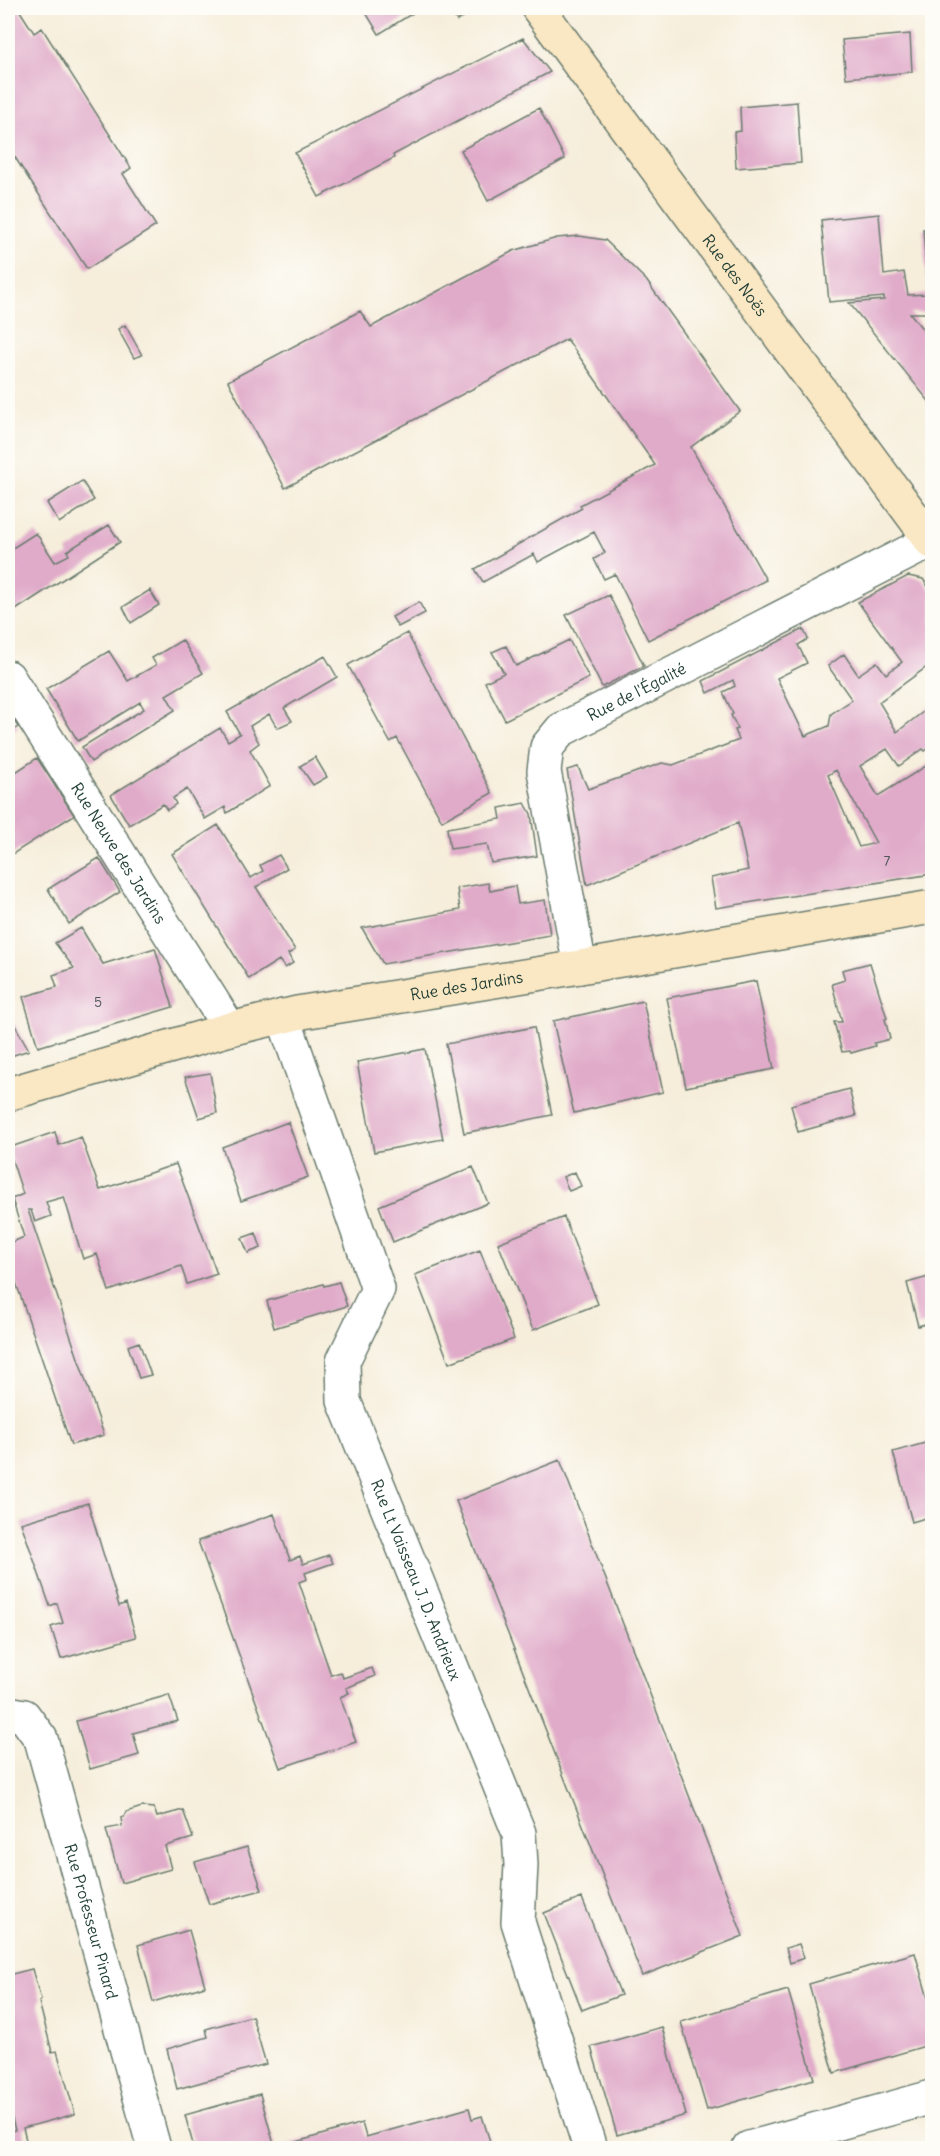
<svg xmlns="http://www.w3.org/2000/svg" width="940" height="2156" font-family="Delius,sans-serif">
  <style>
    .building { fill: #e0aac9; fill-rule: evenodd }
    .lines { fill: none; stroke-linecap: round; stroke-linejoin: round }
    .street-casing { stroke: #6a7b6e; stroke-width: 36 }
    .secondary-casing { stroke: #6a7b6e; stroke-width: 36 }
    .street { stroke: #fff; stroke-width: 33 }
    .secondary { stroke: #fae7c3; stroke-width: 33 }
    .labels { text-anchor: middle; stroke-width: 5; stroke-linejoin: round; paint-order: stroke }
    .number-label { font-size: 14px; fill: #4f5859 }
    .street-label { font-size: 16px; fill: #1f3d34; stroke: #fdfcf7 }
  </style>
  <rect width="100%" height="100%" fill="#fdfcf7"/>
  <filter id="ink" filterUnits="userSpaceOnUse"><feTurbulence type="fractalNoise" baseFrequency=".0167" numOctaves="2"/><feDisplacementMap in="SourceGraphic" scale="12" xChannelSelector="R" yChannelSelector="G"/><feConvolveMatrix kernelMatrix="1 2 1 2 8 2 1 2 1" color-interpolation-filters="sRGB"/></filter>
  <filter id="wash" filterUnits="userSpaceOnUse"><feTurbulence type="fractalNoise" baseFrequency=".008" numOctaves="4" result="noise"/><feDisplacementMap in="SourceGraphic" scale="24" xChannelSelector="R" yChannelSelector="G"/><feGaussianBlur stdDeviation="1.35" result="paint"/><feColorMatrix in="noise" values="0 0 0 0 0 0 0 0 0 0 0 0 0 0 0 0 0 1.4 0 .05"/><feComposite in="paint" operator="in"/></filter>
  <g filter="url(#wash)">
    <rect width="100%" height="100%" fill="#f6eedb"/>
    <g id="blocks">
      <path class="building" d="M8,8h10l16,25 8,-5 89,140 -8,6 33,52 -69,43 -78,-121 -1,1z
        M363,8h58l-42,26z
        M448,8h30l-21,13z
        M910,34l2,38 -66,6 -4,-38z
        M523,38l27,34 -157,83 1,3 -75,39 -24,-44z
        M797,102l4,61 -65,5 -2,-36 7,-1 -1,-24z
        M539,108l26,51 -77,42 -27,-51z
        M879,214l5,61 20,-3 4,23 20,-1 -5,-65 9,-1v85h-22l21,27 1,-1v66l-83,-102 35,-3v-3l-55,5 -8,-82z
        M579,236l26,4 41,40 94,131 -49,36 75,133 -118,60 -33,-66 -11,5 -10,-20 11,-6 -11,-21 -56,30 -4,-8 -51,28 -8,-13 107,-61 -2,-3 75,-40 -88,-126 -282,149 -57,-107 132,-70 11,16 142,-76 44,-13z
        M125,325l17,30 -8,3 -16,-29z
        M82,481l12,19 -35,23 -12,-20z
        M109,525l11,17 -112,73v-64l28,-18 19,29 14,-7 -2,-4z
        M908,576l15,3 9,13v71l-53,39 18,30 35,-27v41l-7,5 -2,-2 -24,17 -12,-17 -27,17 18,30 54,-34v13l-3,3 3,7v89l-216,34 -5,-30 37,-8 -10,-47 -151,62 -20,-115 11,-3 10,22 74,-26 11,2 66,-25 -4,-10 3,-1 -7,-14 2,-1 -10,-22 12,-6 -2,-6 -25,13 -5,-12 100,-52 5,10 -10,6 9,18 -30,15 28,58 24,-10 2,-12 21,-14 -24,-34 16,-12 14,21 19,-13 9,12 16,-12 -44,-60zM836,770l40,73 -17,4 -31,-72z
        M150,590l9,15 -28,18 -8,-16z
        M609,595l35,71 -42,21 -36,-72z
        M419,602l6,11 -27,14 -6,-10z
        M407,633l85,160 -50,28 -45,-83 -7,4 -42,-77z
        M182,640l21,33 -37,22 9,15 -84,52 -9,-15 62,-38 -4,-7 -62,39 -32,-52 63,-38 19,30 28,-16 -4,-7z
        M569,640l20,38 -84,42 -20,-38 19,-9 -12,-21 14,-6 10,20z
        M325,656l12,21 -53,31 8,13 -15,7 -8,-14 -19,12 9,17 -9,7 20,36 -43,27 -2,-6 -20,12 -18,-30 -14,9 3,6 -9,6 -4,-6 -34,21 -18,-30 109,-67 8,13 12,-7 -13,-22z
        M8,710l10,17 -10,7z
        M315,757l12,20 -14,8 -13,-19z
        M37,758l37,57 -66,42v-80z
        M525,803l6,11 6,42 -46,7 -4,-19 -37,5 -3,-21 54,-9 -2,-11z
        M218,825l33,53 12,-7 -3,-6 19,-10 8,13 -31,19 39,63 -7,4 5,9 -8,5 -6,-8 -30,19 -77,-125z
        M99,858l21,34 -51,32 -21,-35z
        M488,883l2,8 25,-5 3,18 27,-4 5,35 -167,29 -21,-36 98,-18 -3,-22z
        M81,928l22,36 52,-16 18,59 -135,40 -15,-50 34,-10 -4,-12 21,-7 -19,-25z
        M870,963l17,55 -2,1 5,20 -16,4 1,3 -24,7 -1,-2 -8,1 -8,-30h8l-10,-38 13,-4 -3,-10z
        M756,981l18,88 -88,18 -19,-89z
        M643,1001l20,91 -89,21 -21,-92z
        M8,1013l21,37 -21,7z
        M534,1027l18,88 -88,18 -18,-89z
        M425,1049l18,90 -69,13 -17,-90z
        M210,1073l7,40 -18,5 -14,-41z
        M849,1089l7,27 -58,16 -7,-27z
        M288,1122l20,55 -67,24 -19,-54z
        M55,1132l4,13 22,-8 19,53 76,-26 41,110 -30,10 -6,-18 -72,25 -12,-37 -14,5 -19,-62 -18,5 5,14 -16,6 -4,-12h-3l76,225 -33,10 -63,-186v-15l16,-7 -12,-38 11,-5 -15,-46z
        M473,1167l15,36 -95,39 -14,-36z
        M575,1172l6,14 -12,5 -6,-14z
        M564,1217l34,87 -65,26 -35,-87z
        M256,1233l5,15 -13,5 -6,-15z
        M480,1250l34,89 -65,24 -34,-88z
        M932,1276v46l-14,4 -11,-43z
        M339,1282l8,24 -73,22 -7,-27 56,-17 1,2z
        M139,1342l12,33 -12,3 -11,-32z
        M932,1441v75l-20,6 -19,-70z
        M560,1460l183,476 -101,40 -186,-475z
        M88,1503l31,103 7,-3 10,34 -75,22 -10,-32 12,-4 -6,-20 -7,3 -29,-83z
        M274,1514l16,46 10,-4 3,8 26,-9 4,8 -28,10 2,6 -8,3 32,93 10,-3 2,6 29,-10 3,8 -29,12 3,5 -9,4 16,45 -76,26 -82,-227z
        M169,1695l9,26 -45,12 6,22 -49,14 -14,-48z
        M142,1807l12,1 3,9 26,-7 10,28 -28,8 6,23 -50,14 -15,-54 16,-3 -1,-9h3l2,-5z
        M247,1847l15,43 -53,14 -14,-42z
        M582,1898l39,97 -39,15 -38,-97z
        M189,1930l16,56 -52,16 -15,-57z
        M799,1944l5,14 -14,5 -4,-15z
        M915,1953l17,59v32l-98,29 -25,-89z
        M32,1969l9,31 -2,2 13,50 5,-1 18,63 -52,14 5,20h-20v-16l7,-2 -7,-27v-40l4,-1 -4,-17v-70z
        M788,1990l26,89 -107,31 -26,-88z
        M252,2016l14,48 -89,25 -10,-40 41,-12 -2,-8z
        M662,2027l24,88 -69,20 -26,-88z
        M260,2094l15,54h-81l-9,-33z
        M469,2108l3,11 10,-3 10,32h-216l86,-25 4,14z"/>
    </g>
  </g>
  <g filter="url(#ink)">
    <use href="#blocks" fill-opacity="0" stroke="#6a7b6e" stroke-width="1.5"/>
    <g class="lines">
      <defs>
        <g id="street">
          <path id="s1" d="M8,677l222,352"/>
          <path id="s2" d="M580,967l-36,-196 3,-24 14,-17 352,-180 19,-8"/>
          <path id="s3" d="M283,1016l95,273 -35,72 1,40 175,432 2,32 -3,57 72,226"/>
          <path id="s4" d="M8,1713l16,3 17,23 113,409"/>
          <path d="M749,2148l183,-51"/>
        </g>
        <g id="secondary">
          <path id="s5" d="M538,8l394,534"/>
          <path id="s6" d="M8,1094l222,-65 67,-16 283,-46 352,-60"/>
        </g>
      </defs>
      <use href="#street" class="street-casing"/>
      <use href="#secondary" class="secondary-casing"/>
      <use href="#street" class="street"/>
      <use href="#secondary" class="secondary"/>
    </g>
  </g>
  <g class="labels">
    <g class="number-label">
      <text x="887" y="866">7</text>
      <text x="98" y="1007">5</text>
    </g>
    <g class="street-label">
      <text dy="6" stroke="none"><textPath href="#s5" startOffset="332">Rue des Noës</textPath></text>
      <text dy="6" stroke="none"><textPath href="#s2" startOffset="330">Rue de l'Égalité</textPath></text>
      <text dy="6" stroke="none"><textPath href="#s1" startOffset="208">Rue Neuve des Jardins</textPath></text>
      <text dy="6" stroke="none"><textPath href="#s6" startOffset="472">Rue des Jardins</textPath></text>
      <text dy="6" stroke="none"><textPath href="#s3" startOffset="602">Rue Lt Vaisseau J. D. Andrieux</textPath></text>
      <text dy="6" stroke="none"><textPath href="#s4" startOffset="234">Rue Professeur Pinard</textPath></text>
    </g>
  </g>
  <rect width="940" height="2156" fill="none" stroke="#fdfcf7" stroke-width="30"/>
</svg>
